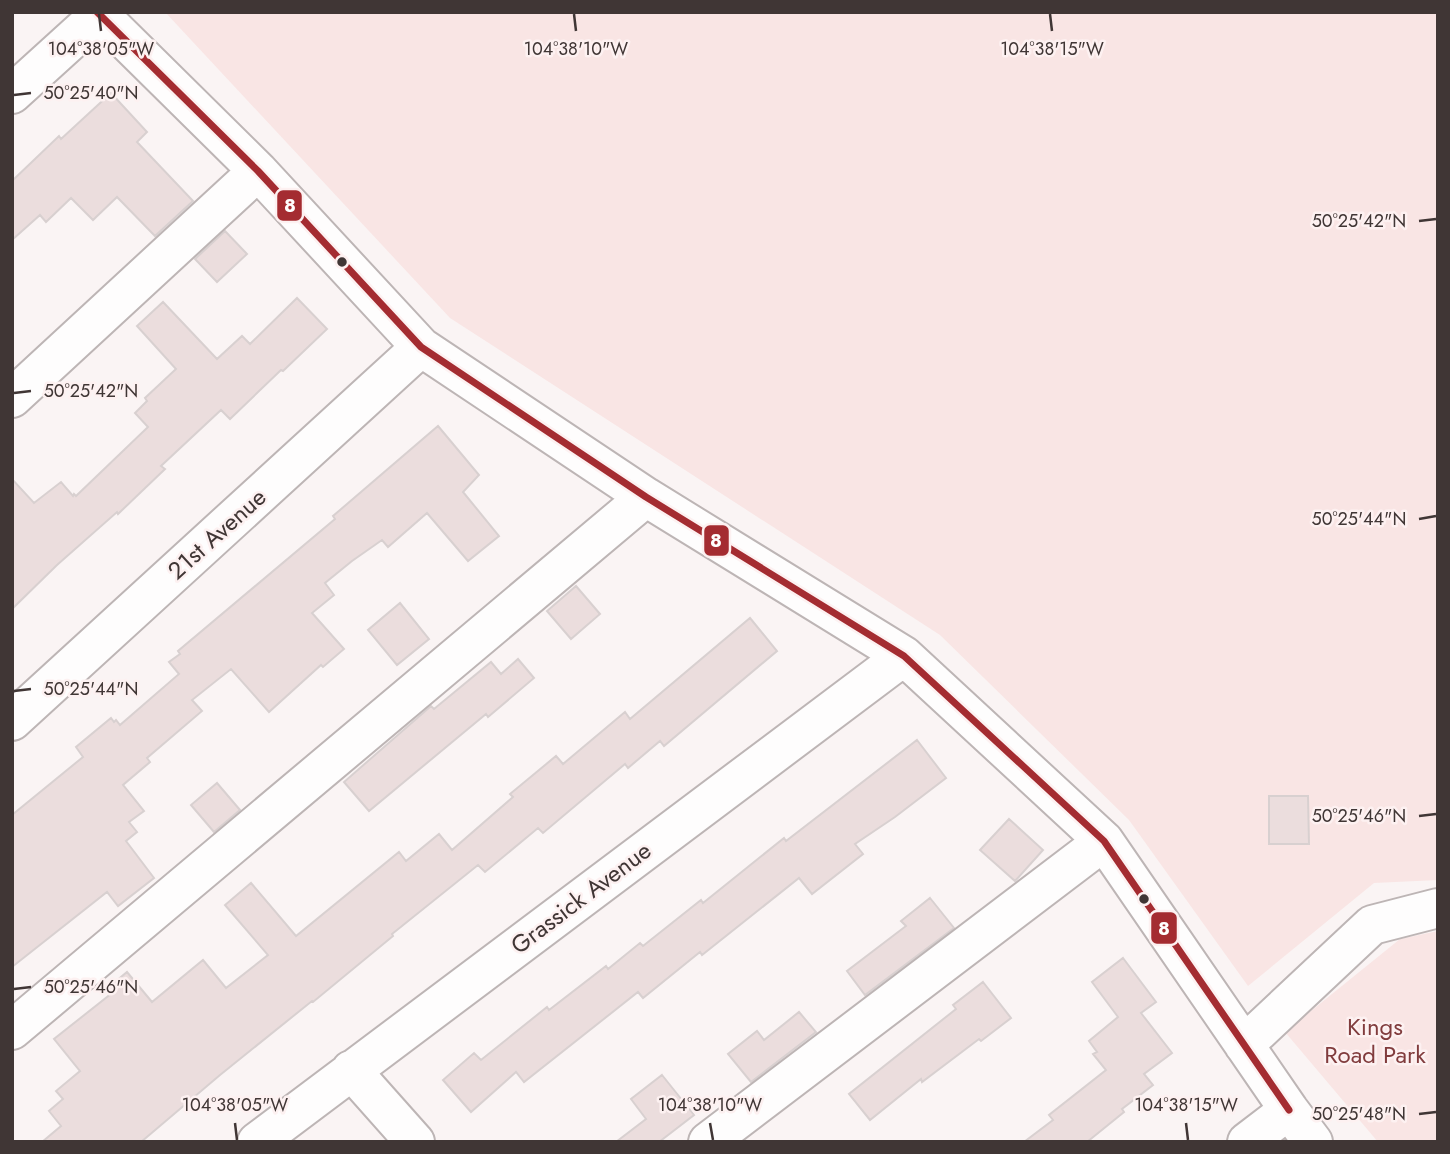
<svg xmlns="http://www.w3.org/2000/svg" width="1450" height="1154" font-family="Jost,sans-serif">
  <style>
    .green { fill: #f9e5e4 }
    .building { fill: #ebdddd; stroke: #d8d0d0; stroke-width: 2 }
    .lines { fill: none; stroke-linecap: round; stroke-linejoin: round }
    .minor-casing { stroke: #bdb5b5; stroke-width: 42 }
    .minor { stroke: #fefdfd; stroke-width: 38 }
    .bus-1-casing { stroke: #fdf1f1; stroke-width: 12 }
    .bus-1 { stroke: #a42c31; stroke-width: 7 }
    .ticks { fill: none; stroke: #403635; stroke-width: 2.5 }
    .bus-dot { fill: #403635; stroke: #fdf1f1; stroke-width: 2.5 }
    .labels { text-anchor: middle; stroke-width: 5; stroke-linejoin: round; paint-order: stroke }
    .street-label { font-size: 24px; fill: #403635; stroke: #fdf1f1 }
    .park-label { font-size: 24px; fill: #813c3d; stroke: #fdf1f1 }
    .ticks-label { font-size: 18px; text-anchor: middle; fill: #403635; stroke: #fdf1f1; stroke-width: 5; stroke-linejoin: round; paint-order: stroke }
    .line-badge { stroke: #fdf1f1; stroke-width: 2.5 }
    .badge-label { font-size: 19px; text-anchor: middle; font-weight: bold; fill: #fff }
  </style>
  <rect width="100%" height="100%" fill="#faf4f4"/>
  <path class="green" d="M165,12h1273v868l-64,3 -126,103 -119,-166 -189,-185 -490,-317z
    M1438,931v211h-60l-93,-110 115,-93z"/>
  <path class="building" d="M111,93l36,39 -10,10 56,59 -38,35 -38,-39 -24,23 -22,-22 -25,24 -6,-7 -28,25v-59l47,-45 2,3z
    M225,231l22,23 -30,28 -22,-23z
    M297,298l30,31 -44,42 -2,-1 -51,49 -9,-9 -60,56 4,3 -47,45 -1,-2 -60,53 -45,44v-130l22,24 27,-21 12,14 1,-2 2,2 72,-69 -13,-14 12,-12 -2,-3 31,-29 -39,-43 26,-24 54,57 25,-23 8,8z
    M438,426l41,49 -16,17 36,44 -31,25 -41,-48 -39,34 -6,-7 -30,21 -27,22 9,12 -22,18 32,36 -21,18 -2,-2 -52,47 -38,-43 -39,31 10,11 -55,47 3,4 -27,23 21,26 -15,11 8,10 -11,9 28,37 -36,28 -11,-14 -95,75v-152l71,-58 -7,-10 35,-29 3,4 2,-2 4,5 59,-51 -10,-12 11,-8 -2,-3 157,-132 -2,-3z
    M576,586l24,28 -29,25 -24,-28z
    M400,603l29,36 -32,26 -29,-35z
    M750,618l27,33 -113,95 -4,-5 -32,27 -3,-4 -82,69 -5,-5 -53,44 -7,-7 -86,69 1,2 -80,66 -1,-1 -92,74 -79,67h-99l19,-16 -12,-15 14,-12 -7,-8 24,-20 -26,-32 58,-46 -4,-5 19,-16 25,30 51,-42 23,28 42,-33 -43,-50 26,-22 45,53 103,-84 7,9 33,-27 13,16 61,-53 -3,-3 46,-38 7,8 62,-52 5,7z
    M518,659l16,19 -46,39 -2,-3 -117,97 -25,-29 87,-76 3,3 57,-47 10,12z
    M917,740l29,38 -51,39 -40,27 8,10 -51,40 -13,-16 -97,77 -2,-3 -57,46 -5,-6 -114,90 -8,-10 -45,40 -28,-32 31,-27 7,7 66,-53 2,3 57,-44 2,3 32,-26 3,3 58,-46 2,3 81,-65 2,3z
    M217,783l23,27 -26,22 -23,-27z
    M1269,796h39l1,48h-40z
    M1009,819l34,31 -28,31 -35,-31z
    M930,898l24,30 -89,67 -18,-24 59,-45 -5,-5z
    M1123,958l33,44 -15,11 31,40 -28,21 9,11 -31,24 2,3 -37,30h-63l29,-22 -4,-5 57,-45 -13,-16 4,-2 -8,-11 29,-24 -26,-35z
    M983,982l28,36 -30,23 -2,-2 -57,43 -1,-3 -51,41 -21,-26 107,-85 -3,-4z
    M799,1012l17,20 -65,50 -23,-28 29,-23 7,9z
    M662,1075l32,40 -35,27h-43l30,-23 -15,-20z"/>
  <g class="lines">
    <defs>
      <path id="minor" d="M97,12l161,159 163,176 225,150 258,159 200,185 185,269 24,32
        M12,94l87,-79
        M12,398l246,-227
        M12,721l409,-374
        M12,1030l634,-533
        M1244,1045l128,-120 66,-17
        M351,1070l64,72
        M257,1142l647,-486
        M708,1142l396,-301
        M1247,1142l42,-32"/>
    </defs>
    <use href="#minor" class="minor-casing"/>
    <use href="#minor" class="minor"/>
    <defs>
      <path id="bus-1" d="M97,12l161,159 163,176 225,150 258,159 200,185 185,269"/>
    </defs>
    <use href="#bus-1" class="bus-1-casing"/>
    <use href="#bus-1" class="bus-1"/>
  </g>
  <path class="ticks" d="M99,14l2,17M574,14l2,17M1050,14l2,17M14,95l17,-2M1419,221l17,-2M14,393l17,-2M1419,519l17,-3M14,691l17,-2M1419,816l17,-2M14,989l17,-2M1419,1114l17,-2M235,1123l2,17M710,1123l3,17M1186,1123l2,17"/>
  <g class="bus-dot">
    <circle cx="342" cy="262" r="6"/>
    <circle cx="1144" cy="899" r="6"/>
  </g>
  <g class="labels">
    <g class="street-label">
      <text transform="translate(217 534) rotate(-42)" y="8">21st Avenue</text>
      <text transform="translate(581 898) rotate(-37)" y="8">Grassick Avenue</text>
    </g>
    <g class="park-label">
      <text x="1375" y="1035">Kings<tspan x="1375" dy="28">Road Park</tspan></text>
    </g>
  </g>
  <g class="ticks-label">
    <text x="101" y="55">104°38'05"W</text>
    <text x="576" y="55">104°38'10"W</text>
    <text x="1052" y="55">104°38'15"W</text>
    <text x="91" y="99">50°25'40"N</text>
    <text x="1359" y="227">50°25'42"N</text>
    <text x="91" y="397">50°25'42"N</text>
    <text x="1359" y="525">50°25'44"N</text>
    <text x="91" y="695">50°25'44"N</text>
    <text x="1359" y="822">50°25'46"N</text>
    <text x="91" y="993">50°25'46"N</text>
    <text x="235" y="1111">104°38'05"W</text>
    <text x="710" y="1111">104°38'10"W</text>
    <text x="1186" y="1111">104°38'15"W</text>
    <text x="1359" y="1120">50°25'48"N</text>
  </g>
  <g class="line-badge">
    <rect x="276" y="189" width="27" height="33" rx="7" fill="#a42c31"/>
    <rect x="703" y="524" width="27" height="33" rx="7" fill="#a42c31"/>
    <rect x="1150" y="911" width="28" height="34" rx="7" fill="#a42c31"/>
  </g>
  <g class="badge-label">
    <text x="290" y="212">8</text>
    <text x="716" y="547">8</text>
    <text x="1164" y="935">8</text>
  </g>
  <rect width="1450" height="1154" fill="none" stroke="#403635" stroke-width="28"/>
</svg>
